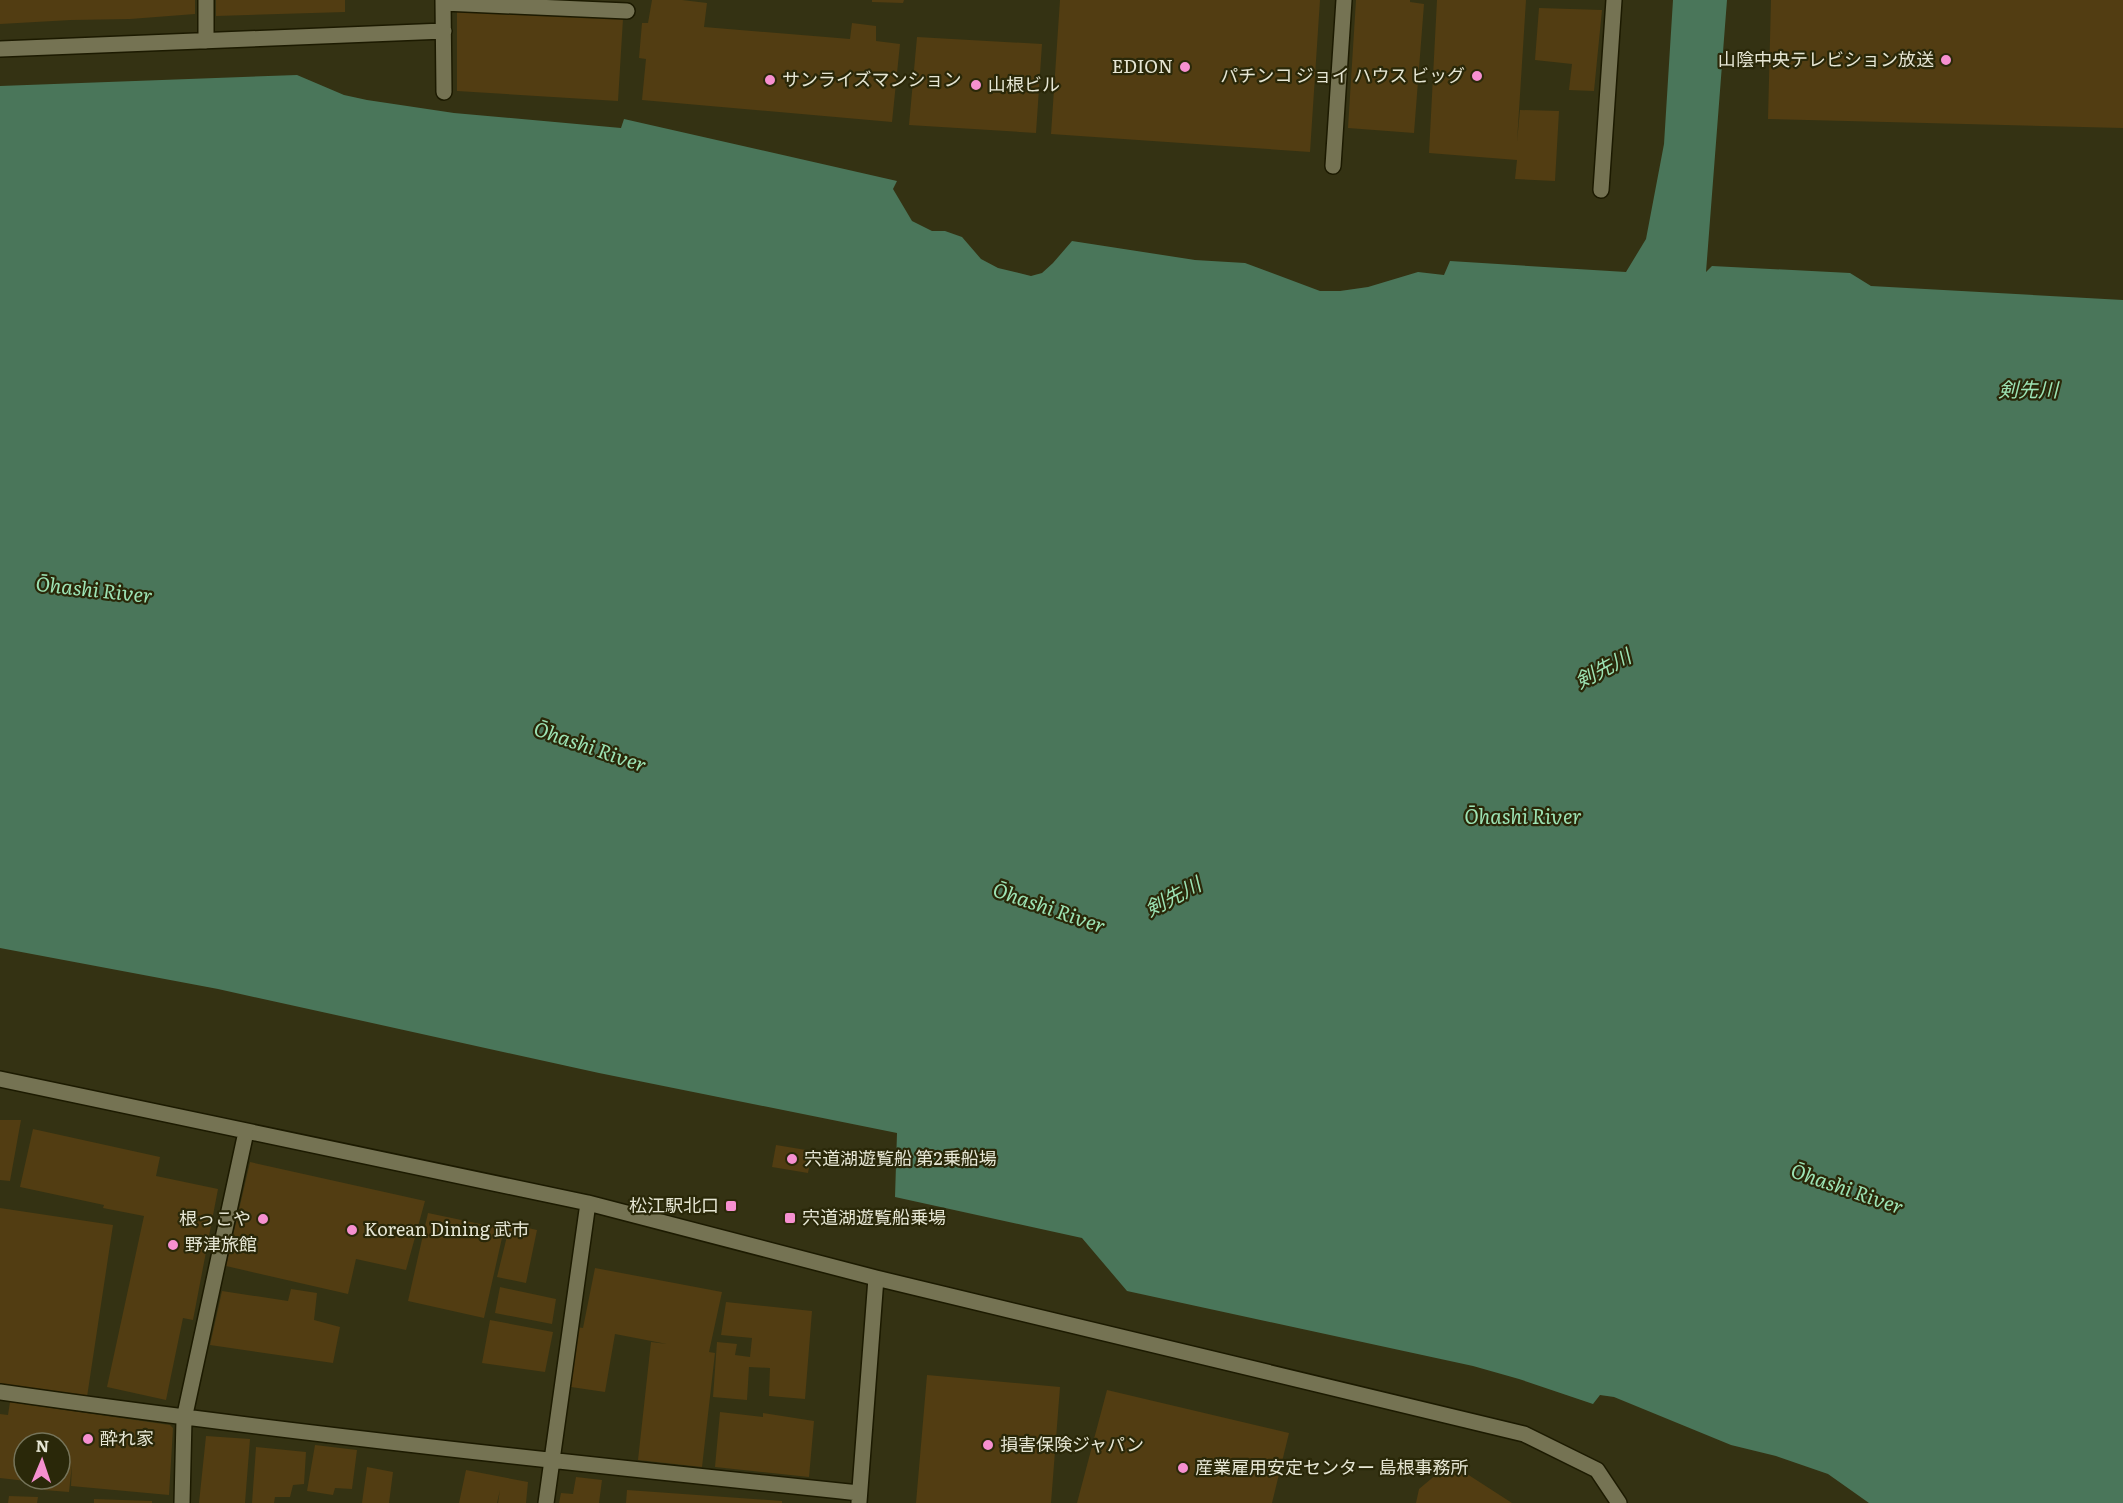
<svg xmlns="http://www.w3.org/2000/svg" width="2123" height="1503" font-family="Literata,'Noto Sans JP',serif">
  <style>
    .water { fill: #4a765a }
    .building { fill: #523d12 }
    .lines { fill: none; stroke-linecap: round; stroke-linejoin: round }
    .minor-casing { stroke: #1c1a00; stroke-width: 18 }
    .minor { stroke: #757353; stroke-width: 15 }
    .poi-dot { fill: #f690d0; stroke: #2a2809; stroke-width: 2 }
    .labels { text-anchor: middle; stroke-width: 4.5; stroke-linejoin: round; paint-order: stroke }
    .poi-label { font-size: 18px; fill: #e6e6d4; stroke: #2a2809; text-anchor: start }
    .water-label { font-size: 20px; font-style: italic; fill: #9de4b5; stroke: #2a2809 }
  </style>
  <rect width="100%" height="100%" fill="#343213"/>
  <path class="water" d="M1673,0h54l-21,272 6,-6 138,7 21,13 252,14v1203h-254l-41,-29 -52,-18 -45,-11 -117,-48 -14,-2 -7,9 -74,-25 -46,-13 -346,-75 -45,-53 -187,-41 2,-64 -298,-60 -381,-84 -218,-41v-862l297,-11 47,20 23,5 87,13 167,15 3,-9 273,62 -4,8 19,32 20,10h13l17,6 19,22 17,9 33,8 11,-3 11,-10 19,-22 123,19 50,3 75,28h20l28,-4 50,-15 26,3 6,-14 176,11 20,-33 18,-95z"/>
  <path class="building" d="M0,0h195v14l-65,5 -59,1 -71,4z
    M216,0h129v12l-129,4z
    M652,0h30l25,3 -3,24 146,12 2,-16 24,3v15l24,3 -8,78 -250,-22 4,-41 -7,-1 3,-35h6z
    M872,0h32l-1,3 -31,-1z
    M1060,0h260l-10,152 -259,-18z
    M1356,0h54v2l14,2 -10,129 -66,-5z
    M1437,0h89l-9,142 3,-32 39,1 -4,70 -40,-2 2,-19 -88,-7z
    M1771,0h352v128l-355,-9z
    M1539,8l63,2 -8,81 -25,-1 3,-26 -37,-4z
    M457,10l166,9 -5,82 -161,-10z
    M917,37l125,7 -6,89 -127,-8z
    M0,1120h21l-11,61 -10,-1z
    M33,1129l127,28 -4,19 62,13 -25,131 -10,-2 -17,82 -59,-13 37,-171 -41,-8 1,-3 -84,-18z
    M776,1145l36,6 -4,22 -36,-6z
    M250,1162l175,39 -19,69 -50,-11 -8,35 -122,-28z
    M0,1208l113,17 -26,172 -87,-13z
    M428,1213l76,16 -20,89 -76,-17z
    M510,1224l27,6 -11,53 -29,-6z
    M595,1268l127,24 -13,60 6,1 -13,114 -64,-7 13,-118 16,2 -52,-10 -10,58 -34,-5 6,-60 6,1z
    M500,1287l56,12 -4,25 -57,-11z
    M291,1289l26,4 -3,27 26,7 -7,36 -123,-18 12,-54 66,10z
    M726,1302l86,9 -7,88 -36,-3 1,-28 -21,-1 -2,33 -34,-3 4,-55 20,2 -2,11 15,2 2,-19 -31,-3z
    M490,1320l63,12 -8,40 -63,-9z
    M927,1375l133,12 -9,116h-135z
    M1107,1390l182,43 -17,70h-195z
    M10,1402l160,23 3,3 -4,67 -98,-9 1,-22 -3,28 -25,-2 2,-11h14v-36h-19v-9l-1,9h-16v36h11v3l-35,-4v-64l8,1z
    M720,1412l43,5v-4l51,8 -5,56 -94,-10z
    M206,1436l44,3 -5,64h-46z
    M315,1445l42,5 -5,39 -17,-1 -2,7 -26,-4z
    M256,1447l50,5 -2,32 -11,1 -3,12h-15l-1,6h-22z
    M1450,1463l62,40h-96l3,-14z
    M367,1467l26,5 -4,31h-27z
    M466,1470l62,12 -2,21h-28l2,-13 -3,13h-38z
    M576,1477l26,3 -3,23h-40l2,-10 12,1z
    M627,1490l155,11v2h-156z
    M9,1496l29,1 -1,6h-29z
    M94,1499l58,2v2h-58z"/>
  <g class="lines">
    <defs>
      <path id="minor" d="M206,0v41
        M443,0l1,92
        M443,3l184,8
        M0,49l444,-18
        M1333,166l11,-166
        M1601,190l13,-190
        M0,1079l588,124 288,75 648,156 73,36 22,33
        M0,1392c286,41 572,71 859,101
        M859,1502l17,-224
        M182,1503l2,-84 62,-287
        M546,1503l42,-300"/>
    </defs>
    <use href="#minor" class="minor-casing"/>
    <use href="#minor" class="minor"/>
  </g>
  <g class="poi-dot">
    <circle cx="1946" cy="60" r="6"/>
    <circle cx="1185" cy="67" r="6"/>
    <circle cx="1477" cy="76" r="6"/>
    <circle cx="770" cy="80" r="6"/>
    <circle cx="976" cy="85" r="6"/>
    <circle cx="792" cy="1159" r="6"/>
    <rect x="725" y="1200" width="12" height="12" rx="3"/>
    <rect x="784" y="1212" width="12" height="12" rx="3"/>
    <circle cx="263" cy="1219" r="6"/>
    <circle cx="352" cy="1230" r="6"/>
    <circle cx="173" cy="1245" r="6"/>
    <circle cx="88" cy="1439" r="6"/>
    <circle cx="988" cy="1445" r="6"/>
    <circle cx="1183" cy="1468" r="6"/>
  </g>
  <g class="labels">
    <g class="poi-label">
      <text x="1934" y="66" text-anchor="end">山陰中央テレビション放送</text>
      <text x="1173" y="73" text-anchor="end">EDION</text>
      <text x="1465" y="82" text-anchor="end">パチンコ ジョイ ハウス ビッグ</text>
      <text x="782" y="86">サンライズマンション</text>
      <text x="988" y="91">山根ビル</text>
      <text x="804" y="1165">宍道湖遊覧船 第2乗船場</text>
      <text x="719" y="1212" text-anchor="end">松江駅北口</text>
      <text x="802" y="1224">宍道湖遊覧船乗場</text>
      <text x="251" y="1225" text-anchor="end">根っこや</text>
      <text x="364" y="1236">Korean Dining 武市</text>
      <text x="185" y="1251">野津旅館</text>
      <text x="100" y="1445">酔れ家</text>
      <text x="1000" y="1451">損害保険ジャパン</text>
      <text x="1195" y="1474">産業雇用安定センター 島根事務所</text>
    </g>
    <g class="water-label">
      <text x="2028" y="397">剣先川</text>
      <text transform="translate(94 590) rotate(6)" y="7">Ōhashi River</text>
      <text transform="translate(1603 669) rotate(-28)" y="7">剣先川</text>
      <text transform="translate(590 747) rotate(19)" y="7">Ōhashi River</text>
      <text x="1523" y="824">Ōhashi River</text>
      <text transform="translate(1173 897) rotate(-28)" y="7">剣先川</text>
      <text transform="translate(1049 908) rotate(19)" y="7">Ōhashi River</text>
      <text transform="translate(1847 1189) rotate(19)" y="7">Ōhashi River</text>
    </g>
  </g>
  <g transform="translate(42 1461) rotate(2)"><circle r="28" fill="#2a2809" stroke="#75745a" stroke-width="1.5"/>
  <path d="M0-4.5L10 22L0 15L-10 22Z" fill="#f690d0"/>
  <text y="-9" font-size="16" font-weight="bold" text-anchor="middle" fill="#e6e6d4">N</text>
  </g>
</svg>
